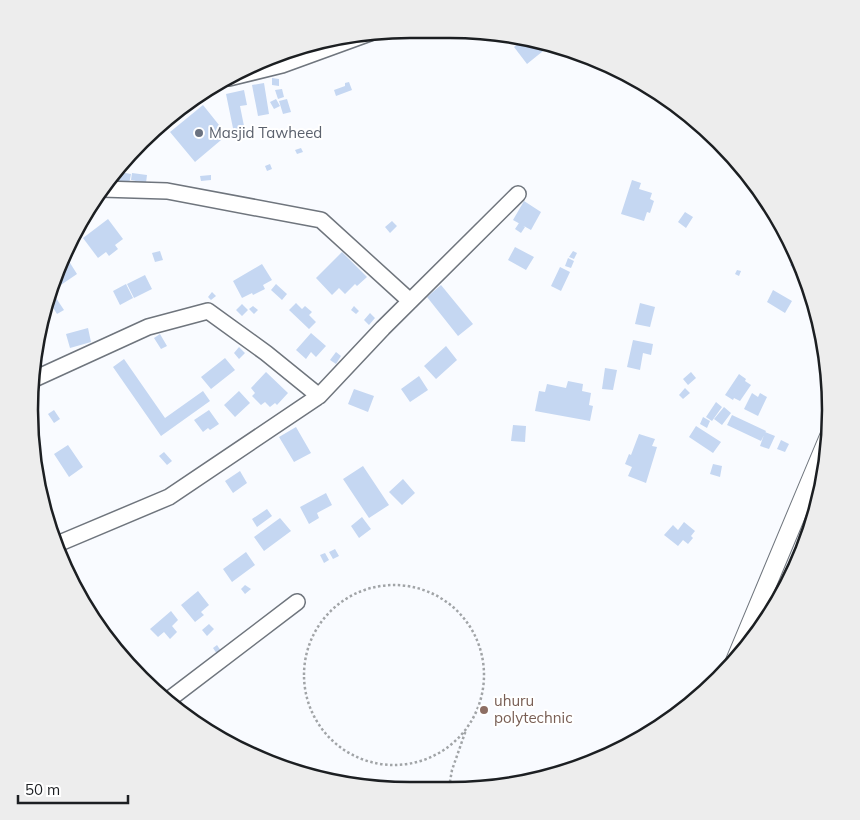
<svg xmlns="http://www.w3.org/2000/svg" width="860" height="820" font-family="Mulish,sans-serif">
  <style>
    .building { fill: #c5d7f2 }
    .lines { fill: none; stroke-linecap: round; stroke-linejoin: round }
    .minor-casing { stroke: #6f757d; stroke-width: 18 }
    .tertiary-casing { stroke: #6f757d; stroke-width: 20 }
    .path { stroke: #a1a4a7; stroke-width: 2.5; stroke-dasharray: 2.5 2.5; stroke-linecap: butt }
    .minor { stroke: #fff; stroke-width: 15 }
    .tertiary { stroke: #fff; stroke-width: 18 }
    .worship-dot { fill: #6b7280; stroke: #fff; stroke-width: 2 }
    .education-dot { fill: #8d6e63; stroke: #fff; stroke-width: 2 }
    .labels { text-anchor: middle; stroke-width: 4; stroke-linejoin: round; paint-order: stroke }
    .worship-label { font-size: 15px; fill: #5b616d; stroke: #fff; text-anchor: start }
    .education-label { font-size: 15px; fill: #785e54; stroke: #fff; text-anchor: start }
    .rim { fill: none; stroke: #1c1f22; stroke-width: 2.5 }
  </style>
  <rect width="100%" height="100%" fill="#f9fbff"/>
  <path class="building" d="M524,39l25,3 4,1 -26,21 -13,-17z
    M272,78l7,1v7l-7,-1z
    M349,82l3,8 -16,6 -2,-6 11,-4v-3z
    M264,83l5,31 -11,2 -6,-31z
    M282,89l2,8 -6,2 -3,-9z
    M244,90l3,15 -7,1 6,30 -11,2 -9,-44z
    M276,99l4,7 -6,3 -4,-7z
    M287,99l4,13 -8,2 -4,-13z
    M203,105l24,30 -32,27 -25,-30z
    M301,148l2,4 -6,2 -2,-4z
    M270,164l2,5 -5,2 -2,-5z
    M114,171l17,3 -2,10 -21,-3z
    M132,173l15,2 -1,8 -15,-3z
    M211,175v5l-10,1 -1,-5z
    M632,180l9,3 -2,6 13,4 -2,6 4,2 -4,12 -3,-1 -3,9 -23,-7z
    M524,201l17,11 -10,18 -18,-10z
    M685,212l8,5 -7,11 -8,-6z
    M108,219l15,20 -8,6 3,4 -9,7 -3,-4 -8,6 -15,-20z
    M392,221l5,5 -7,7 -5,-6z
    M519,223l6,4 -4,6 -6,-4z
    M515,247l19,10 -8,13 -18,-10z
    M160,251l3,9 -8,2 -3,-9z
    M573,251l4,2 -3,6 -5,-2z
    M342,252l25,25 -10,9 -2,-2 -10,10 -6,-6 -7,7 -16,-17z
    M65,255l12,19 -25,17 -3,-4 14,-30z
    M797,257l5,12 -4,4 -8,-8z
    M568,258l6,3 -3,7 -6,-2z
    M262,264l10,16 -9,5 2,4 -12,6 -1,-2 -10,5 -9,-17z
    M560,267l10,5 -9,19 -10,-5z
    M737,270l4,1 -2,5 -4,-2z
    M145,275l7,14 -18,9 -7,-14z
    M126,284l7,14 -13,7 -7,-14z
    M276,284l11,10 -5,6 -11,-10z
    M441,285l32,39 -15,12 -31,-39z
    M773,290l19,11 -7,12 -18,-11z
    M212,292l4,4 -5,4 -3,-3z
    M56,298l8,12 -7,4 -7,-11z
    M296,303l6,6 3,-3 7,6 -3,3 7,7 -7,7 -20,-19z
    M640,303l15,4 -5,20 -15,-3z
    M242,304l6,6 -6,6 -6,-6z
    M253,306l5,4 -4,4 -5,-5z
    M354,306l5,5 -3,3 -5,-4z
    M370,313l5,5 -6,7 -5,-5z
    M88,328l3,14 -21,6 -4,-14z
    M311,333l15,13 -10,11 -5,-5 -5,7 -10,-9z
    M160,334l7,12 -6,3 -7,-11z
    M633,340l20,4 -2,11 -8,-2 -3,17 -13,-3z
    M446,346l11,14 -21,19 -12,-13z
    M239,347l6,6 -6,6 -5,-6z
    M336,352l5,4 -5,8 -6,-4z
    M225,358l10,12 -24,19 -10,-12z
    M124,359l41,59 38,-27 7,10 -49,35 -48,-69z
    M605,368l12,2 -4,20 -11,-1z
    M266,372l22,21 -11,12 -2,-2 -5,4 -5,-5 -4,3 -9,-9 3,-3 -4,-5z
    M691,372l5,6 -8,7 -5,-6z
    M739,374l7,5 -1,2 6,4 -11,16 -6,-3 -1,2 -8,-5z
    M419,376l9,14 -18,12 -9,-13z
    M568,381l15,3 -1,7 9,2 -2,12 4,1 -3,15 -55,-10 4,-20 6,1 2,-8 19,4z
    M685,388l5,5 -7,6 -4,-4z
    M354,389l20,7 -6,16 -20,-8z
    M239,391l11,12 -15,14 -11,-12z
    M752,393l6,4 2,-4 7,4 -9,19 -14,-7z
    M716,402l6,5 -10,14 -6,-4z
    M724,407l7,6 -9,12 -8,-6z
    M54,410l6,9 -6,4 -6,-9z
    M209,410l10,14 -9,6 -2,-2 -5,4 -9,-12z
    M732,415l34,16 -5,10 -34,-16z
    M703,417l7,4 -3,7 -7,-4z
    M513,425l13,1 -1,16 -14,-1z
    M696,426l25,16 -8,11 -24,-16z
    M296,427l15,26 -17,9 -15,-25z
    M765,432l10,4 -6,13 -9,-3z
    M639,434l16,5 -3,7 5,1 -11,36 -18,-7 4,-9 -7,-3 4,-10 2,1z
    M781,440l8,4 -4,8 -8,-3z
    M68,445l15,22 -14,10 -15,-23z
    M164,452l8,9 -5,4 -8,-9z
    M713,464l9,2 -2,11 -10,-3z
    M363,466l26,39 -20,13 -26,-39z
    M240,471l7,12 -14,10 -8,-12z
    M403,479l12,14 -13,12 -13,-13z
    M326,493l6,12 -15,8 2,5 -10,6 -9,-17z
    M267,509l5,7 -15,11 -5,-8z
    M362,517l9,12 -12,9 -8,-12z
    M280,518l11,13 -27,20 -10,-14z
    M684,522l11,9 -4,5 2,2 -5,6 -5,-4 -5,6 -14,-11 9,-10 5,5z
    M335,549l4,7 -6,3 -4,-7z
    M246,552l9,13 -23,17 -9,-13z
    M325,553l4,7 -5,3 -4,-8z
    M245,585l6,4 -6,5 -4,-5z
    M198,591l11,14 -8,7 3,3 -9,7 -14,-17z
    M171,611l7,9 -6,6 5,6 -7,7 -6,-7 -6,5 -8,-8z
    M209,624l5,5 -7,7 -5,-6z
    M217,645l4,6 -4,3 -4,-6z"/>
  <g class="lines">
    <defs>
      <path id="minor" d="M229,78l53,-13 88,-32
        M102,189l65,2 154,29 89,81
        M32,380l116,-53 60,-16 58,42 53,43
        M55,545l114,-48 150,-101 64,-68 135,-134
        M167,701l130,-99"/>
      <path id="tertiary" d="M735,661l95,-227"/>
    </defs>
    <use href="#minor" class="minor-casing"/>
    <use href="#tertiary" class="tertiary-casing"/>
    <path class="path" d="M304 675a90 90 0 1 1 180 0a90 90 0 1 1-180 0Z
      M449,787l3,-17 14,-40"/>
    <use href="#minor" class="minor"/>
    <use href="#tertiary" class="tertiary"/>
  </g>
  <circle class="worship-dot" cx="199" cy="133" r="5"/>
  <circle class="education-dot" cx="484" cy="710" r="5"/>
  <g class="labels">
    <g class="worship-label">
      <text x="209" y="138">Masjid Tawheed</text>
    </g>
    <g class="education-label">
      <text x="494" y="706">uhuru<tspan x="494" dy="17">polytechnic</tspan></text>
    </g>
  </g>
  <path d="M0 0H860V820H0ZM410 38H450A372 372 0 0 1 822 410V410A372 372 0 0 1 450 782H410A372 372 0 0 1 38 410V410A372 372 0 0 1 410 38Z" fill="#ededed" fill-rule="evenodd"/>
  <path class="rim" d="M410 38H450A372 372 0 0 1 822 410V410A372 372 0 0 1 450 782H410A372 372 0 0 1 38 410V410A372 372 0 0 1 410 38Z"/>
  <path d="M18 795v8h110v-8" fill="none" stroke="#1c1f22" stroke-width="2.5"/>
  <text x="25" y="795" font-size="15" fill="#1c1f22" stroke="#ffffff" stroke-width="4" paint-order="stroke">50 m</text>
</svg>
